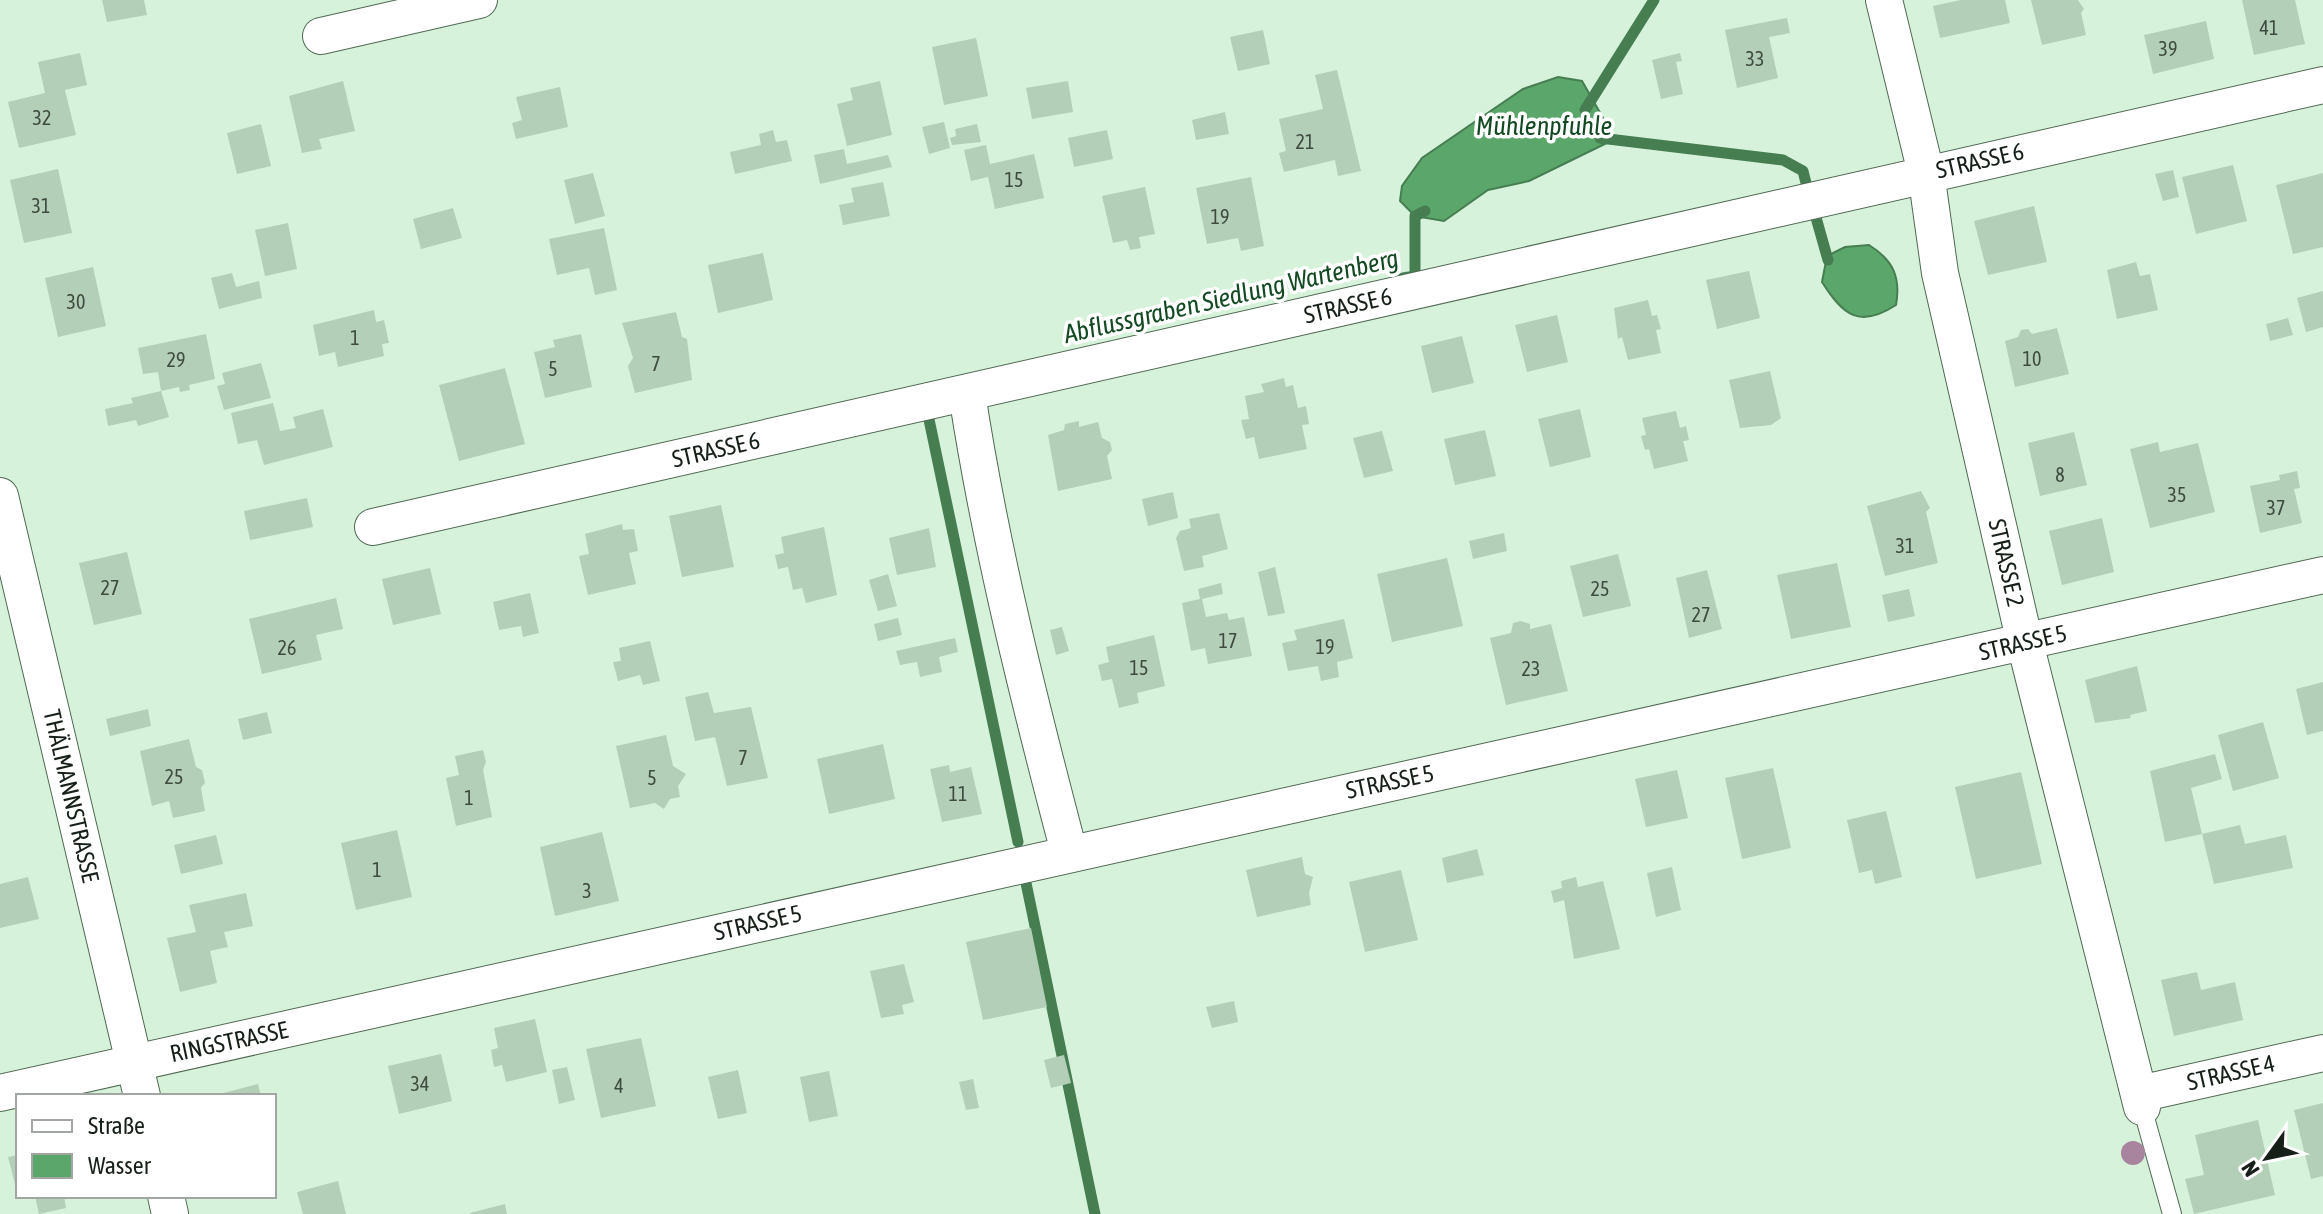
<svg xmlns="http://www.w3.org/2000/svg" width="2323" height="1214" font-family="'Asap Condensed',sans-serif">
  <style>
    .water { fill: #5ba66b; stroke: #467e52; stroke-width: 2 }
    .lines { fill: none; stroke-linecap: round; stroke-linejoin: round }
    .stream { stroke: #467e52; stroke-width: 11 }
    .building { fill: #b4cfb8 }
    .lane-casing { stroke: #506954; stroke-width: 20 }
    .street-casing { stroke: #506954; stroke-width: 38 }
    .lane { stroke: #fff; stroke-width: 18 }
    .street { stroke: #fff; stroke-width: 36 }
    .tree { fill: #a9849e }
    .labels { text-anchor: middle; stroke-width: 7; stroke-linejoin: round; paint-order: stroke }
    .number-label { font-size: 20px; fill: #3e4c40 }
    .street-label { font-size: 24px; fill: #162018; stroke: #fff }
    .water-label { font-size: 26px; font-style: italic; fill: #134a23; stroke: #fff }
  </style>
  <rect width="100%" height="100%" fill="#d6f2da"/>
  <path class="water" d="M1558,77l24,4 33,58 -86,42 -41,9 -44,31 -29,-5 -15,-15 2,-15 20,-28 101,-69z
    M1869,245c24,15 32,32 27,60 -37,24 -53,10 -74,-23l5,-26 18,-9z"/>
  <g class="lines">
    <path class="stream" d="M1585,110l69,-110
      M1600,138l183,22 20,11 4,16
      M1815,214l13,46
      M1403,278l12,-2v-60l10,-5
      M927,410l91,432
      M1026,883l69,331"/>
  </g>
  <path class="building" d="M102,0h42l3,15 -40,7z
    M1961,0h44l5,23 -70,15 -7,-32z
    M2031,0h47l6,9 -3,4 5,22 -44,10z
    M2242,0h53l10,44 -51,11z
    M1787,18l3,15 -21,4 9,41 -41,10 -12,-58z
    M2206,21l8,38 -61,15 -9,-39z
    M1263,30l7,34 -32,7 -8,-34z
    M976,38l12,58 -44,9 -12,-58z
    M80,53l7,32 -22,5 11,45 -57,13 -11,-46 37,-9 -7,-31z
    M1680,53l2,8 -6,1 7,32 -22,5 -9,-39z
    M1337,70l24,101 -23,5 -3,-16 -51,12 -5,-19 7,-2 -7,-32 44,-10 -8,-34z
    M343,81l12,50 -36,8 3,10 -20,4 -13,-57z
    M880,81l12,54 -45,11 -10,-42 16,-4 -3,-12z
    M1068,81l5,31 -41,7 -6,-31z
    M560,87l8,40 -52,12 -4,-16 10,-3 -6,-23z
    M1225,112l4,22 -33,6 -4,-20z
    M944,122l6,26 -21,6 -7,-27z
    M261,124l10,42 -34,8 -10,-41z
    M977,124l4,18 -29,3 -2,-7 6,-2 -1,-7z
    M773,130l3,12 11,-2 5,21 -57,13 -5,-22 31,-7 -2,-11z
    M1107,130l6,29 -39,8 -6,-29z
    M986,145l4,19 44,-10 10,44 -49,11 -7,-32 -17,4 -7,-31z
    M844,149l3,15 41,-9 4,12 -72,17 -6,-29z
    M2233,165l14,56 -51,13 -14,-57z
    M58,169l14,64 -48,10 -14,-63z
    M2173,170l6,27 -16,4 -8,-27z
    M593,173l12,43 -30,8 -11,-44z
    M2323,173v74l-30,7 -17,-69z
    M1251,177l13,69 -23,5 -3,-13 -31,6 -11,-56z
    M883,182l7,34 -47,9 -4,-20 15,-3 -3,-14z
    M1145,187l10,47 -16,3 2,11 -11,2 -3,-10 -14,3 -11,-47z
    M2034,206l13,56 -59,13 -14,-54z
    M453,208l9,30 -41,11 -8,-30z
    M288,223l9,46 -32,7 -10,-46z
    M604,228l13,62 -22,5 -6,-27 -32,7 -8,-36z
    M763,253l10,47 -55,13 -10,-48z
    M2136,262l4,14 10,-2 8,36 -41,9 -10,-49z
    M93,267l13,59 -48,11 -13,-59z
    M1749,271l11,47 -43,11 -11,-49z
    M232,273l4,14 23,-6 3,17 -43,11 -8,-31z
    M2323,291v36l-17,5 -9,-34z
    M1648,300l4,16 5,-1 4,14 -5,1 5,23 -33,7 -6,-23 -4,2 -4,-31z
    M374,310l2,12 8,-2 5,23 -7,1 2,12 -46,11 -3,-15 -16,4 -6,-31z
    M676,312l6,25 5,2 5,41 -57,13 -7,-27 5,-8 -11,-35z
    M1557,315l11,47 -41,10 -12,-47z
    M2288,318l5,17 -23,6 -4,-17z
    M2057,328l12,46 -54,13 -10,-46 13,-4 3,-7 7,-1 4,5z
    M206,334l9,45 -26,6 1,5 -10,2 -1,-5 -18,4 -3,-19 -15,2 -5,-26z
    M581,334l11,53 -47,11 -11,-46 21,-5 -2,-7z
    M1462,336l12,47 -42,10 -11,-47z
    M261,363l10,35 -47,12 -7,-24 8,-2 -3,-11z
    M505,368l20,76 -66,17 -20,-76z
    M1770,371l11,47 -10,7 -31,3 -11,-48z
    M1284,378l2,9 7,-2 5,23 8,-2 3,18 -7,1 5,24 -48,10 -5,-22 -8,2 -5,-19 8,-1 -4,-23 19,-4 -3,-8z
    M161,391l8,26 -31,9 -2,-6 -28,6 -3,-17 28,-6 -2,-5z
    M273,403l7,28 16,-3 -3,-11 30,-8 10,38 -69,18 -7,-25 -19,4 -7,-31z
    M1580,409l11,48 -41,10 -12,-48z
    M1676,411l4,17 6,-2 3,14 -6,1 5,20 -34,8 -5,-20 -4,1 -4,-14 5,-1 -4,-17z
    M1079,421v6l19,-5 4,16 8,4 2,8 -5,6 5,23 -54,12 -10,-56 16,-5 1,-6z
    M1485,430l11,46 -41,9 -11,-46z
    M1382,431l11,40 -29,7 -11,-40z
    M2074,432l13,53 -47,11 -12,-53z
    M2158,442l2,10 38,-9 17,69 -65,16 -20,-79z
    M2297,471l3,17 -6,1 8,34 -42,10 -10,-47 30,-6 -1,-5z
    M1921,491l9,17 -4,4 12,51 -53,13 -18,-70z
    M1173,492l5,26 -30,8 -6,-27z
    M307,498l6,29 -63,13 -6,-29z
    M721,505l13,62 -52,10 -13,-61z
    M1219,513l9,36 -26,7 2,11 -20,4 -8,-33 4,-7 11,-3 -2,-9z
    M2102,518l12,54 -52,13 -13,-54z
    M622,524l1,6 11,-1 4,22 -9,2 7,31 -48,11 -9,-39 10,-2 -4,-20z
    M824,527l13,68 -31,8 -4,-15 -9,2 -5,-23 -10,2 -3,-14 9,-2 -3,-16z
    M929,528l7,39 -39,8 -8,-37z
    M1504,533l3,18 -34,8 -4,-18z
    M127,552l15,62 -48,11 -15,-62z
    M1618,554l13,52 -48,11 -13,-51z
    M1447,558l16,68 -71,16 -15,-68z
    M1837,563l14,64 -60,12 -14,-64z
    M1275,567l10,46 -17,3 -10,-44z
    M430,568l11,46 -48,11 -11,-46z
    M1707,570l15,59 -33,9 -13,-60z
    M888,574l9,32 -19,5 -9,-31z
    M1221,583l2,11 -21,5 4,18 21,-4 2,7 15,-3 8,39 -44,8 -3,-16 -14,3 -9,-48 18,-4 -2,-10z
    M1909,589l6,27 -27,6 -6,-27z
    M530,593l9,40 -16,4 -2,-11 -22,4 -6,-28z
    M336,598l7,31 -27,6 6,25 -60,14 -13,-55z
    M898,618l4,17 -24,6 -4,-17z
    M1344,619l9,39 -16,4 2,15 -18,4 -3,-15 -30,5 -6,-28 15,-3 -3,-10z
    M1521,621l9,3v5l21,-5 17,67 -62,14 -16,-67 21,-5 2,-10z
    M1062,627l7,24 -13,4 -6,-25z
    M1154,635l11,51 -28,7 2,10 -20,5 -7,-29 -10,2 -4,-16 11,-3 -3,-15z
    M955,638l3,14 -19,5 3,15 -22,5 -3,-15 -17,3 -4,-14z
    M650,641l10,40 -17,4 -3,-10 -22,6 -5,-19 8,-1 -2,-13z
    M2137,666l10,45 -17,4 1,3 -36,5 -10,-43z
    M2323,682v49l-16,4 -11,-46z
    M708,692l6,21 37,-6 17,71 -41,8 -12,-49 -20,4 -10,-44z
    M148,709l3,17 -41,10 -4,-17z
    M267,712l5,21 -29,7 -5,-21z
    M2263,722l16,56 -46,13 -15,-56z
    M666,735l7,31 13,8 -8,12 2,11 -10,2 -6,10 -9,-6 -25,5 -14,-62z
    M189,739l7,28 6,3 3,13 -4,5 4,23 -32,7 -4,-17 -17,5 -12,-55z
    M883,744l12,55 -66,15 -12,-55z
    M483,750l3,12 -3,8 9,47 -36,9 -10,-48 13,-3 -4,-19z
    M2215,754l7,25 -31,9 11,46 -37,8 -15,-71z
    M949,765l1,7 21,-5 11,47 -40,8 -12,-53z
    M1773,768l18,80 -49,11 -17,-81z
    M1677,770l11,48 -42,9 -11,-48z
    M2021,772l21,92 -66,15 -21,-92z
    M1886,811l16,66 -27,7 -3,-14 -13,3 -12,-53z
    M2240,825l5,19 41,-9 7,33 -79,16 -12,-50z
    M397,830l15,67 -56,13 -15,-67z
    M602,832l17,69 -64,15 -15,-69z
    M216,835l7,29 -42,10 -7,-29z
    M1477,849l7,26 -37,8 -5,-25z
    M1302,857l3,17 8,3 -4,16 2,12 -54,12 -11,-47z
    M1672,867l9,43 -25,7 -9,-44z
    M1401,870l17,70 -53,12 -16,-70z
    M28,877l11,42 -39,9v-44z
    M1576,877l2,10 25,-6 17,68 -46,10 -10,-59 -10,3 -3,-12 11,-3 -1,-7z
    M246,893l7,33 -29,6 4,15 -18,4 7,32 -37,9 -13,-54 29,-6 -7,-27z
    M1031,928l16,79 -64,13 -17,-78z
    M904,964l10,38 -12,3 2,9 -23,4 -11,-47z
    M2197,972l4,18 34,-8 8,38 -69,16 -13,-56z
    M1234,1001l4,21 -26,6 -6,-21z
    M535,1019l12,53 -41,10 -4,-17 -8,2 -3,-17 7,-2 -4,-20z
    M641,1038l15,68 -55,12 -15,-69z
    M441,1054l11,47 -53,13 -11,-48z
    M1064,1055l7,28 -20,5 -7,-28z
    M567,1067l8,33 -16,4 -7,-34z
    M738,1070l9,43 -29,6 -10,-42z
    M829,1071l9,45 -29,6 -9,-45z
    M973,1079l6,29 -13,2 -7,-28z
    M258,1084l3,12h-45v-1z
    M2323,1103v73l-12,3 -17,-69z
    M2258,1120l17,75 -81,19 -9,-35 19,-4 -9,-40z
    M18,1155v32l-2,1 -8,-31z
    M338,1181l8,33h-43l-6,-22z
    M35,1196h29l2,12 -27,6z
    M505,1204l2,10h-37v-1z"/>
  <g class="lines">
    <defs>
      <path id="lane" d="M2142,1107l30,107"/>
      <path id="street" d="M1884,0l42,173 14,100 85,370 117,464
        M321,36l158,-36
        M967,394c24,156 62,306 102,458
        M0,496l142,600
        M373,527l1950,-442
        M0,1093l2323,-518
        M2139,1094l184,-41
        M166,1196l4,18"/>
    </defs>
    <use href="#lane" class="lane-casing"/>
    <use href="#street" class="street-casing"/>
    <use href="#lane" class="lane"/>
    <use href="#street" class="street"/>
  </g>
  <circle class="tree" cx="2133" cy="1153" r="12"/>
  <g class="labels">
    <g class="number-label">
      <text x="2269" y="35">41</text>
      <text x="2168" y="56">39</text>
      <text x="1755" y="66">33</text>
      <text x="42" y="125">32</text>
      <text x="1305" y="149">21</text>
      <text x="1014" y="187">15</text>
      <text x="41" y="213">31</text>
      <text x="1220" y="224">19</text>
      <text x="76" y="309">30</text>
      <text x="355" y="345">1</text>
      <text x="2032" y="366">10</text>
      <text x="176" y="367">29</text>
      <text x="656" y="371">7</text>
      <text x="553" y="376">5</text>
      <text x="2060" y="482">8</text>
      <text x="2177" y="502">35</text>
      <text x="2276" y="515">37</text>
      <text x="1905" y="553">31</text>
      <text x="110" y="595">27</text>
      <text x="1600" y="596">25</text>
      <text x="1701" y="622">27</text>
      <text x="1228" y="648">17</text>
      <text x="1325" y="654">19</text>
      <text x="287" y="655">26</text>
      <text x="1139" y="675">15</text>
      <text x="1531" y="676">23</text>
      <text x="743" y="765">7</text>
      <text x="174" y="784">25</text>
      <text x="652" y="785">5</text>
      <text x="958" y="801">11</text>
      <text x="469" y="805">1</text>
      <text x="377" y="877">1</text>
      <text x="587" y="898">3</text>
      <text x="420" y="1091">34</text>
      <text x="619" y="1093">4</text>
    </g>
    <g class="street-label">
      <text transform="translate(1980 161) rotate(-13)" y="8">STRASSE 6</text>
      <text transform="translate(1348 306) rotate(-13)" y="8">STRASSE 6</text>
      <text transform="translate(716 450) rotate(-13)" y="8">STRASSE 6</text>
      <text transform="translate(2006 563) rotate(77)" y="8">STRASSE 2</text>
      <text transform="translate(2023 643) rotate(-13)" y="8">STRASSE 5</text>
      <text transform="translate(1390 782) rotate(-12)" y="8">STRASSE 5</text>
      <text transform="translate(71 796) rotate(77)" y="8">THÄLMANNSTRASSE</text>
      <text transform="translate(758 923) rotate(-13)" y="8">STRASSE 5</text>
      <text transform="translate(229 1042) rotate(-12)" y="8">RINGSTRASSE</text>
      <text transform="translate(2231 1073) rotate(-13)" y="8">STRASSE 4</text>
    </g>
    <g class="water-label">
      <text x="1544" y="135">Mühlenpfuhle</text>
      <text transform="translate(1231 296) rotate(-13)" y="9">Abflussgraben Siedlung Wartenberg</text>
    </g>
  </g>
  <rect x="16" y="1094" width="260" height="104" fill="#ffffff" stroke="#a2a6a3" stroke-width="2"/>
  <rect x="32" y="1120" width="40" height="12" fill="#ffffff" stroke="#a2a6a3" stroke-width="2"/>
  <text x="88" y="1134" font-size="24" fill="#162018">Straße</text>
  <rect x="32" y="1154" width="40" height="24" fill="#5ba66b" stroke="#a2a6a3" stroke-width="2"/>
  <text x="88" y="1174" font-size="24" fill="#162018">Wasser</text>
  <g transform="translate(2267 1158) rotate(237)" stroke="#ffffff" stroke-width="6" paint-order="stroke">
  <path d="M0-6L14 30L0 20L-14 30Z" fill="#162018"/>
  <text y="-12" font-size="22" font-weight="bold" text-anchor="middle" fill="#162018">N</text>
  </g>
</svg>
